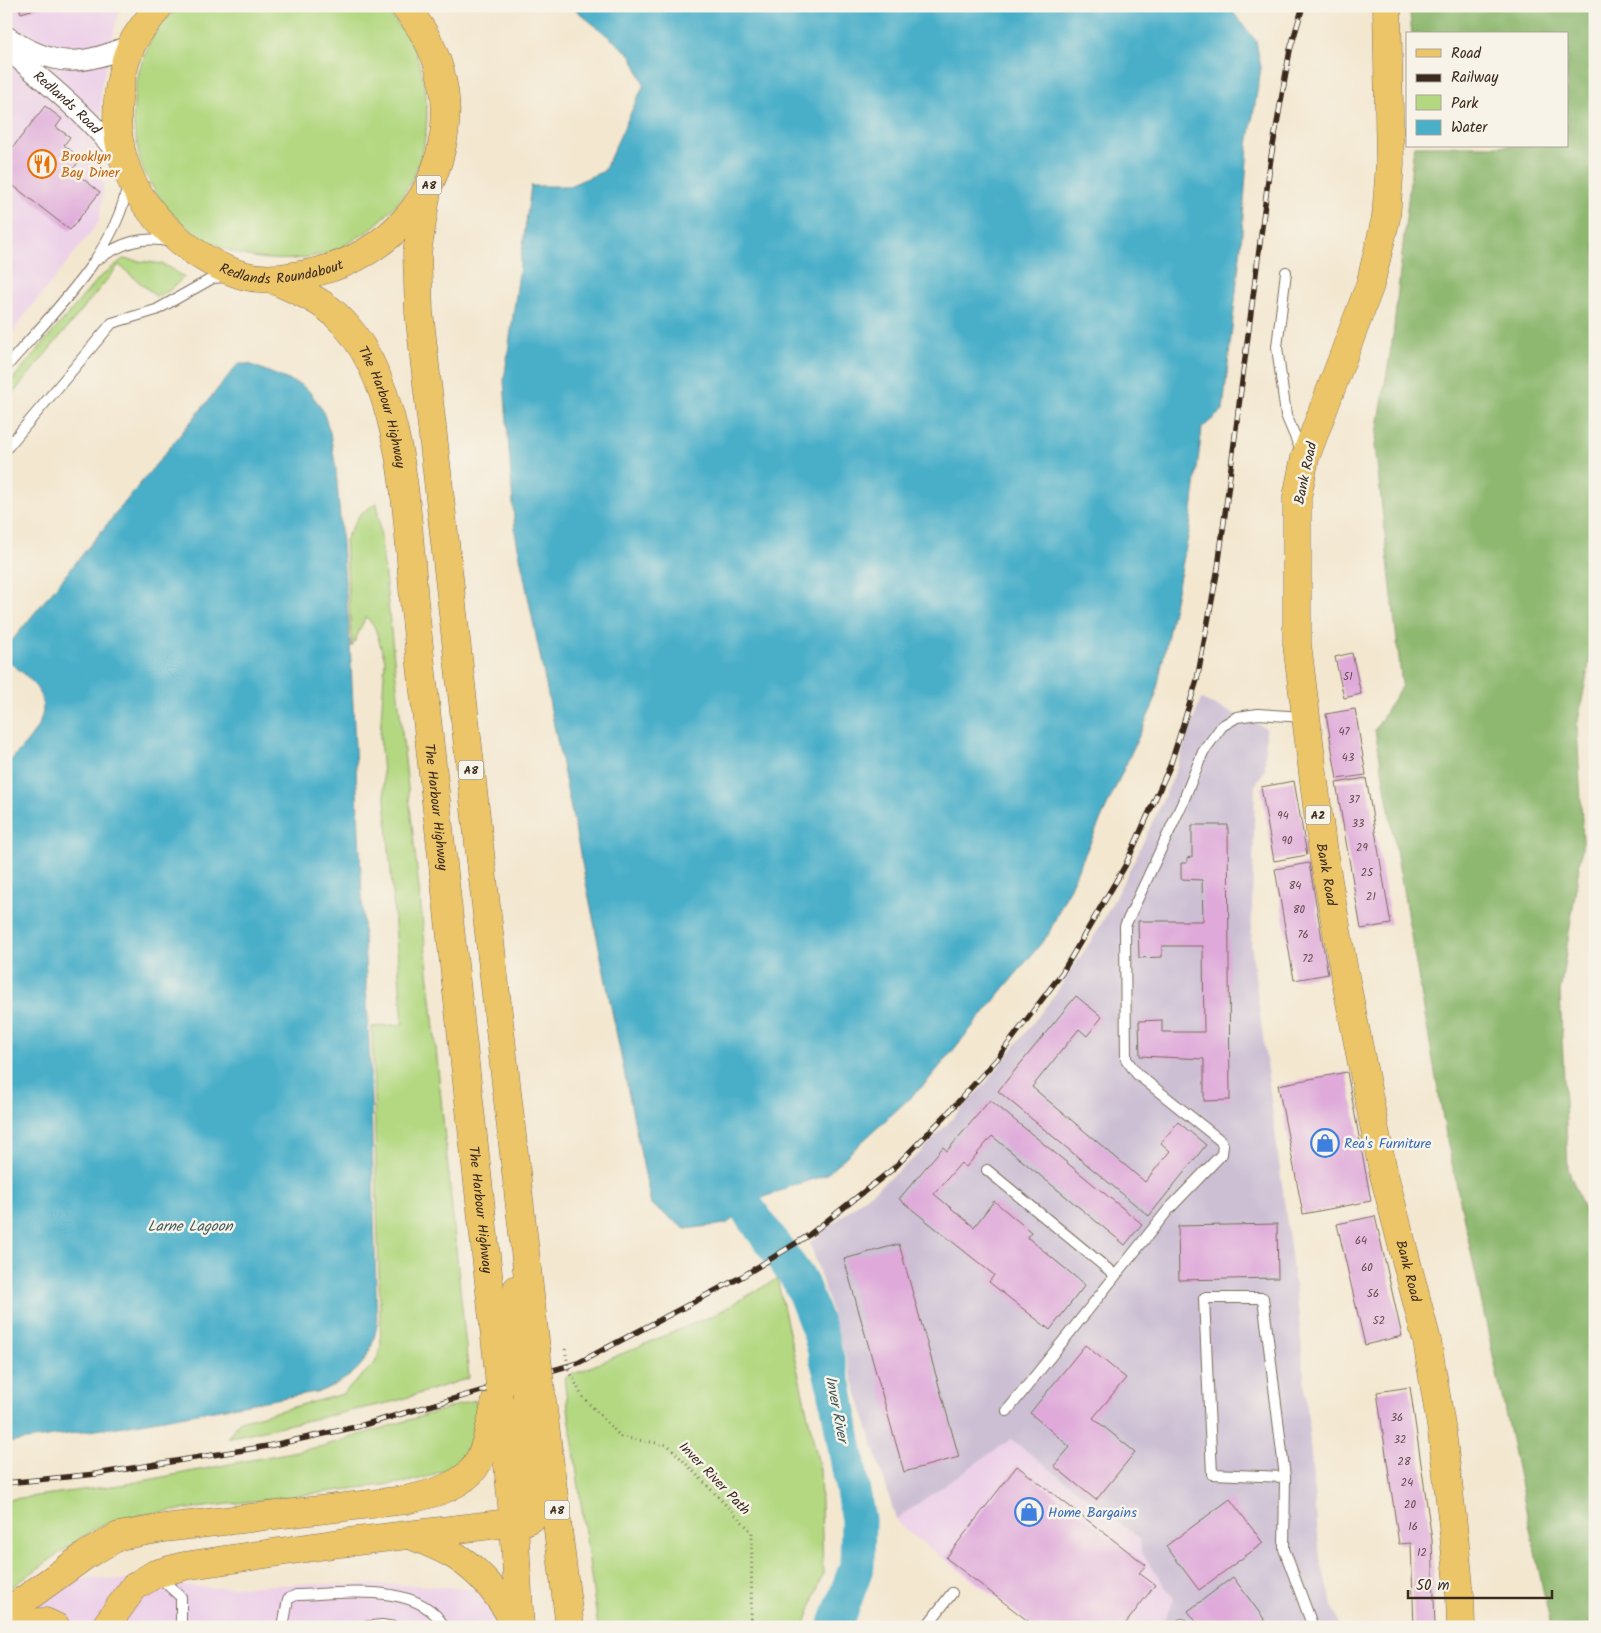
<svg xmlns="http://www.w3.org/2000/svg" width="1601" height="1633" font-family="Kalam,sans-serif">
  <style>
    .built { fill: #edd1e9 }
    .industrial { fill: #ccbfd4 }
    .green { fill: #b3d881; stroke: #778150 }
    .forest { fill: #8eb86f; stroke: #647146 }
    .water { fill: #4aafc9; stroke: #426c74 }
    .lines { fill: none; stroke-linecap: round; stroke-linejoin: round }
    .river { stroke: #4aafc9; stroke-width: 35 }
    .building { fill: #dfaada }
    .lane-casing { stroke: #7b6c5c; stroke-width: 12 }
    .street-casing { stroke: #7b6c5c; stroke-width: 22 }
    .primary-casing { stroke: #7b6c5c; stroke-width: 29 }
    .highway-casing { stroke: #7b6c5c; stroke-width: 29 }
    .path { stroke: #7b6c5c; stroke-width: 3; stroke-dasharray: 1 4; stroke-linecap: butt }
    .lane { stroke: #fff; stroke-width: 10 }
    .street { stroke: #fff; stroke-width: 20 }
    .primary { stroke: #edc569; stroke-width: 28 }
    .highway { stroke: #edc569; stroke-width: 28 }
    .rail-casing { stroke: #3b2a1e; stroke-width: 5.5 }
    .rail { stroke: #f7f3e8; stroke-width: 4; stroke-dasharray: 11; stroke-linecap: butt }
    .primary-bridge-casing { stroke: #7b6c5c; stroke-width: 29; stroke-linecap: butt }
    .highway-bridge-casing { stroke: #7b6c5c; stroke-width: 29; stroke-linecap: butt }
    .path-bridge { stroke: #7b6c5c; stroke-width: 3; stroke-dasharray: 1 4; stroke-linecap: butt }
    .primary-bridge { stroke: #edc569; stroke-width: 28 }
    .highway-bridge { stroke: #edc569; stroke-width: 28 }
    .labels { text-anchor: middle; stroke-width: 5; stroke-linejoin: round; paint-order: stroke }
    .number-label { font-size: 11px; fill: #644a4d }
    .shield { fill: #f7f3e8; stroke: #73665b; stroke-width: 1 }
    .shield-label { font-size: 12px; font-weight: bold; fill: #3b2a1e }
    .street-label { font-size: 14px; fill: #3b2a1e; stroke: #f7f3e8 }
    .food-label { font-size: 14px; fill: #c56008; stroke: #f7f3e8; text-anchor: start }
    .shop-label { font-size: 14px; fill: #366cbe; stroke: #f7f3e8; text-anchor: start }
    .water-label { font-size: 15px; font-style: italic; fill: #40595a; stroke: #f7f3e8 }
  </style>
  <rect width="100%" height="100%" fill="#f7f3e8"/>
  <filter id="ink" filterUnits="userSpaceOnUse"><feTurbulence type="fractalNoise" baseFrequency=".02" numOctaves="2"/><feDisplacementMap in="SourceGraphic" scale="10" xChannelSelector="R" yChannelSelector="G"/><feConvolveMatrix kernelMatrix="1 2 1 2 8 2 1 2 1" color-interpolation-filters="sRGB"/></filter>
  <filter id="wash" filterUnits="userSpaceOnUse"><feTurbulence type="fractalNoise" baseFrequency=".0096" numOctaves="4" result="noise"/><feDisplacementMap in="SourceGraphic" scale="20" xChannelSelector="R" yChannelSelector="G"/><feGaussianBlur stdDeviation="1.12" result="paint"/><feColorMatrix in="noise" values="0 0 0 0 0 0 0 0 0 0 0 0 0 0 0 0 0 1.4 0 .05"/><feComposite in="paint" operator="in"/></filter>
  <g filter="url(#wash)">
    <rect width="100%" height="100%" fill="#f3e7d0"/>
    <path class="built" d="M6,6h114l-19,82 2,105 -4,29 -74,93 -19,27z
      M1011,1439l129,101 2,12 32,47 -13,28h-139l4,-6 -123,-93 -7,-9z
      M39,1573l174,15 88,-4 110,1 68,4 16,23 2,15h-491v-32z"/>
    <path class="industrial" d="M1201,699l65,29 -1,41 -10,17 -4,158 48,373 21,242 19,68h-178l13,-28 -33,-47 -1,-13 -129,-100 -115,80 -86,-277 107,-86 69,-73 68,-87 43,-64 39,-75 37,-79z"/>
    <path class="green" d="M180,6h203l4,4c9,13 24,28 29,44 26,69 6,145 -59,184 -7,4 -15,10 -23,13 -79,25 -156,-6 -191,-82 -4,-9 -5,-20 -7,-30 -8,-35 3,-86 25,-114 5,-7 13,-13 19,-19z
      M123,259l40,5 21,13 -14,13 -13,7 -38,-32 -113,137v-15l93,-109z
      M377,503l54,496 38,379 -73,23 -169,37 13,-17 103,-27 32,-31 6,-16 -9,-320 31,-3 -23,-288 5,-76 -10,-32 -9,-12 -14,31 -7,-107 15,-26z
      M777,1279l43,191 3,103 -19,54h-206l-34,-249 150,-63z
      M475,1400c3,10 2,16 1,26 -5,38 -37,49 -69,56l-266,33 -40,11 -13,7 -82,58v-91l121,-16 196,-38z"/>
    <path class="forest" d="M1409,6h186v626l-18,94 6,115 -23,151 8,177 27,68v390h-44l-105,-492 -71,-405 27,-45 -27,-239 18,-110 21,-190h153v-112h-155z"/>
    <path class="water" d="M571,6h657l28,35 5,27 -13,77 -7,101 -18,164 -21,18 -12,99 -36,176 -106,232 -122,148 -100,92 -37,12 -29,12 -34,25 -41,5 -34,-25 -136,-672 -11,-151 27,-195h38l35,-15 40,-87 -13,-29z
      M238,364h11l52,21 8,6 13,18 8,23 6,38 14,172 20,422 7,261c-7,38 -21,51 -56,66l-197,35 -118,17v-677c20,-25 54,-50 27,-83 -7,-9 -18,-16 -27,-23v-12z"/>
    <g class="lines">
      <path class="river" d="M747,1208l53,73 20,52 15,56 23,131 -1,45 -22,62"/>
    </g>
    <g id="blocks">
      <path class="building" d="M19,6h22v1l-20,6z
        M45,106l17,13 -6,8 14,10 -6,8 17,14 -9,11 28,22 -30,38 -64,-50v-24z
        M1352,653l9,41 -17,4 -9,-41z
        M1355,709l11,66 -29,4 -11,-65z
        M1366,778l25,146 -30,5 -25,-146z
        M1294,781l13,74 -33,6 -13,-74z
        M1192,825h36l2,275 -26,1v-42l-64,-3 -1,-35 23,-1v12h42l-1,-86h-41v11l-23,1 -1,-37h65l-1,-41 -21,-1v-16h6v-5l5,-1z
        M1309,863l19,111 -34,6 -19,-111z
        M1076,996l26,21 -15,19 -8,-7 -47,58 113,95 25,-31 -9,-8 17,-21 28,23 -57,71 -151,-125z
        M1347,1072l24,129 -68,13 -25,-129z
        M990,1100l152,124 -17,21 -133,-109 -26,31 -5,-4 -27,31 40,33 20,-26 37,31 -4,5 58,48 -35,45 -61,-48 5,-7 -95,-76 44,-52 4,4z
        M1375,1216l27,120 -37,9 -28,-121z
        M1277,1224l1,54 -99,2 -1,-54z
        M899,1244l60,213 -55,15 -60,-213z
        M1085,1345l41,33 -33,40 42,34 -39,48 -42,-34 16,-19 -40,-34z
        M1410,1387l22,153 3,87h-21l-3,-84 -12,1 -22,-152z
        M1017,1466l129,99 -7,8 16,12 -32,42h-99l4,-6 -82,-63z
        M1230,1499l33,44 -64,47 -33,-44z
        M1233,1577l37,50h-70l-12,-16z"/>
    </g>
  </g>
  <g filter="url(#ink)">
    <use href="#blocks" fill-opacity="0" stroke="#7b6c5c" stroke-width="1"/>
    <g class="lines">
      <defs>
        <path id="lane" d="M98,259c24,-16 44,-24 73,-17
          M1286,272l-9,75 9,68 16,38
          M6,367c46,-54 109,-112 122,-183
          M6,449l106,-126 44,-13 57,-32 12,-1
          M987,1170l128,105
          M1007,1411l161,-201 54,-56 1,-9 -2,-4 -84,-67 -11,-15 -1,-133 57,-122 21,-52 19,-26 15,-9 21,-3 46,3
          M1285,1477l-73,-3 -8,-176h59l22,179 -1,72 29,78
          M158,1576l23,21v30
          M283,1627l5,-28 8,-4c44,-1 125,-14 148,32
          M363,1627l19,-2 12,2
          M926,1627l26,-34
          M1182,1627v-3"/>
        <g id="street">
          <path d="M6,36c47,32 77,31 126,8"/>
          <path id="s1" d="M6,48c40,35 82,67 115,110"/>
        </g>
        <g id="primary">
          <path id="s2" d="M1387,6l3,158 -4,54 -16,67 -65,173 -8,39v147l25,202 21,120 40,205 44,170 15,91 11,94 7,69 1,32"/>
          <path d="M517,1289l4,63"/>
          <path d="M411,1535c15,7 33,13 46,22 28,18 44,42 61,70"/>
          <path d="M6,1613l80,-58 33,-19 45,-8 241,-28c23,-5 49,-11 66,-28 16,-16 22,-62 28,-84"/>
          <path d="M6,1623l39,-1 11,5"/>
          <path d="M105,1627l29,-40 21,-13 29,-8 156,-23 185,-22 9,-5 4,-11 -11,-110"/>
        </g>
        <g id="highway">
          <path id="s3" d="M159,6c-9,13 -22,26 -28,40 -14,34 -19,79 -7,115 15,51 68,99 118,114 17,5 35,4 52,1 71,-9 131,-55 147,-126 13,-53 -2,-104 -37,-144"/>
          <path d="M427,191l-10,62 2,59 117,1037"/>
          <path id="s4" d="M272,279c21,10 45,19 63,35 69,63 72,200 79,287l84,763"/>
          <path d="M500,1387l14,137 6,103"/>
          <path d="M541,1393l29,234"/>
        </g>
      </defs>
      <use href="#lane" class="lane-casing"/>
      <use href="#street" class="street-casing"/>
      <use href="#primary" class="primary-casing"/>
      <use href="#highway" class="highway-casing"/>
      <path class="path" d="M569,1370l13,26 39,41 47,8 84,87 -1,95"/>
      <use href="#lane" class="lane"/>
      <use href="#street" class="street"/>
      <use href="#primary" class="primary"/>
      <use href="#highway" class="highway"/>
      <defs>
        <path id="rail" d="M6,1483l90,-9 172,-28 88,-19 222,-64 165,-87 66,-41 85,-67 52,-53 51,-56 65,-86 63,-107 45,-100 27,-86 21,-112 53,-411 19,-107 13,-44"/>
      </defs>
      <use href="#rail" class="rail-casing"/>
      <use href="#rail" class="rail"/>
      <defs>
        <path id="primary-bridge" d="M521,1352l6,43"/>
        <path id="highway-bridge" d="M536,1349l5,44
          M498,1364l2,23"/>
      </defs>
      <use href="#primary-bridge" class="primary-bridge-casing"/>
      <use href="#highway-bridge" class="highway-bridge-casing"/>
      <path class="path-bridge" d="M565,1349l4,21"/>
      <use href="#primary-bridge" class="primary-bridge"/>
      <use href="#highway-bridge" class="highway-bridge"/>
    </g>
  </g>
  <defs>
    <symbol id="restaurant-ring" viewBox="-11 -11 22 22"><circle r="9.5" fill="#f7f3e8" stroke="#e8710a" stroke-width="1.5"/><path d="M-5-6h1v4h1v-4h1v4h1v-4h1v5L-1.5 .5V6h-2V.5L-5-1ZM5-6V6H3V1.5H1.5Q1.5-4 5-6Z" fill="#e8710a"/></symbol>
    <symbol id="shop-ring" viewBox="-11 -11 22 22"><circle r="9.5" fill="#f7f3e8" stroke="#3f7fe0" stroke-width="1.5"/><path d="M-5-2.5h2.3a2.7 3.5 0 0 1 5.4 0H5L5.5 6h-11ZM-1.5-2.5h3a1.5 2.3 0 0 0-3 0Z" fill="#3f7fe0"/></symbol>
  </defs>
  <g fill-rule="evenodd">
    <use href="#restaurant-ring" x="26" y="148" width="32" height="32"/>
    <use href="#shop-ring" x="1309" y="1127" width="32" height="32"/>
    <use href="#shop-ring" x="1013" y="1496" width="32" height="32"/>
  </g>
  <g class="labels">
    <g class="number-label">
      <text x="1348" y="680">51</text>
      <text x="1344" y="735">47</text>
      <text x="1348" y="761">43</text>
      <text x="1354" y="803">37</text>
      <text x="1283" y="819">94</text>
      <text x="1358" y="827">33</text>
      <text x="1287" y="844">90</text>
      <text x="1362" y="851">29</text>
      <text x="1367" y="876">25</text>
      <text x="1295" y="889">84</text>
      <text x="1371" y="900">21</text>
      <text x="1299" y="913">80</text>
      <text x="1303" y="938">76</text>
      <text x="1308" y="962">72</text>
      <text x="1361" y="1244">64</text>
      <text x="1367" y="1271">60</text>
      <text x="1373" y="1297">56</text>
      <text x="1379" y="1324">52</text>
      <text x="1397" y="1421">36</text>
      <text x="1400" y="1443">32</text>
      <text x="1404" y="1465">28</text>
      <text x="1407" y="1486">24</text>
      <text x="1410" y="1508">20</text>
      <text x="1413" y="1530">16</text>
      <text x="1422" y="1556">12</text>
    </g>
    <g class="shield">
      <rect x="416.5" y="175.5" width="25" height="19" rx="4"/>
      <rect x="458.5" y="760.5" width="25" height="19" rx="4"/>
      <rect x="1305.5" y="805.5" width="25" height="19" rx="4"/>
      <rect x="544.5" y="1500.5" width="25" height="19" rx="4"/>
    </g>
    <g class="shield-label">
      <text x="429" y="189">A8</text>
      <text x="471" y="774">A8</text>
      <text x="1318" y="819">A2</text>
      <text x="557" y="1514">A8</text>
    </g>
    <g class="street-label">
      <text dy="5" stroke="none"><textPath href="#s1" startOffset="82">Redlands Road</textPath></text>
      <text dy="5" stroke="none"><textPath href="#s3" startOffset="376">Redlands Roundabout</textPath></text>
      <text dy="5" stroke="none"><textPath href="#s4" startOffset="179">The Harbour Highway</textPath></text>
      <text transform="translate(1305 473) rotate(-78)" y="5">Bank Road</text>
      <text dy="5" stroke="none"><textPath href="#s4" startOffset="584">The Harbour Highway</textPath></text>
      <text dy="5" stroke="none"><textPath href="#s2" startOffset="885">Bank Road</textPath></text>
      <text dy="5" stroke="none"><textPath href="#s4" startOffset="989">The Harbour Highway</textPath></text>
      <text dy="5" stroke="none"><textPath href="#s2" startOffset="1290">Bank Road</textPath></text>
      <text transform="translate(715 1478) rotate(46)" y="5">Inver River Path</text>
    </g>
    <g class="food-label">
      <text x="61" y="161">Brooklyn<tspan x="61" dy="16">Bay Diner</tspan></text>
    </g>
    <g class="shop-label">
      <text x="1344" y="1148">Rea's Furniture</text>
      <text x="1048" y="1517">Home Bargains</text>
    </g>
    <g class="water-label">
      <text x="190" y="1231">Larne Lagoon</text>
      <text transform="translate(837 1409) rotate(79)" y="5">Inver River</text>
    </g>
  </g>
  <rect width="1601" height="1633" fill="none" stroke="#f7f3e8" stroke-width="25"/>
  <rect x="1406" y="32" width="162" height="115" fill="#f7f3e8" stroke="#aca397"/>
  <rect x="1416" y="49" width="25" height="8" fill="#edc569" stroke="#aca397"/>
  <text x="1451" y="58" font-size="15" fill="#3b2a1e">Road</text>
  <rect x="1416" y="74" width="25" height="8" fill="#3b2a1e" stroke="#aca397"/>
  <text x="1451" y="82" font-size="15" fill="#3b2a1e">Railway</text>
  <rect x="1416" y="95" width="25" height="15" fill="#b3d881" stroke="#aca397"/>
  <text x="1451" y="108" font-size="15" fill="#3b2a1e">Park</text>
  <rect x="1416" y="120" width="25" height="15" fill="#4aafc9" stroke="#aca397"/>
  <text x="1451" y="132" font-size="15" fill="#3b2a1e">Water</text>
  <path d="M1408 1590v8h144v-8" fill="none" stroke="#3b2a1e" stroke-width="2.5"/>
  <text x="1416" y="1590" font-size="15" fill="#3b2a1e" stroke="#f7f3e8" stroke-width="4" paint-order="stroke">50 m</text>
</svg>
